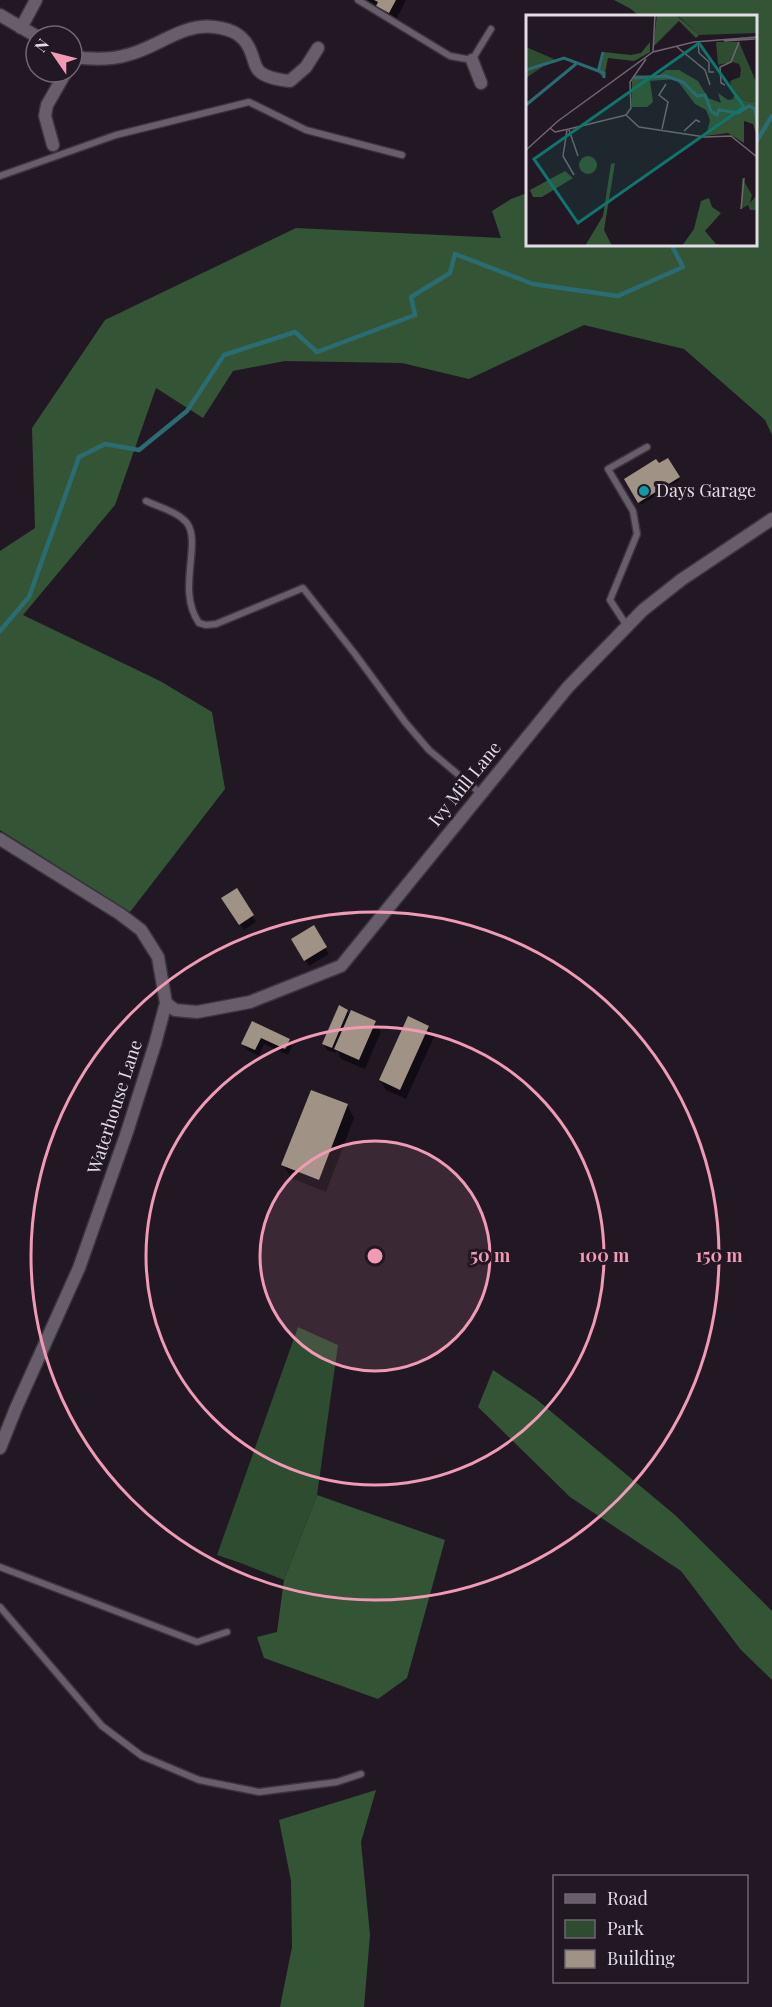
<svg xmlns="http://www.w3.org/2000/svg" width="772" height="2007" font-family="'Playfair Display',serif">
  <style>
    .green { fill: #2d4c30 }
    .forest { fill: #335536 }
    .shadow { fill: #0007 }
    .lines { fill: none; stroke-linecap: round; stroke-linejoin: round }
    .stream { stroke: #2b6b72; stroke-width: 4.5 }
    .building { fill: #a09284 }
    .lane-casing { stroke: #3a343c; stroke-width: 9 }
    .street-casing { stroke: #3a343c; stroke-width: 15 }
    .lane { stroke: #685d6b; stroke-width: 6 }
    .street { stroke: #685d6b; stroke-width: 12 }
    .ring { fill: none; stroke: #f09ab4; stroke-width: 3 }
    .culture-dot { fill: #0f9aa8; stroke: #211824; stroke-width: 2 }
    .labels { text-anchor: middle; stroke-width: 6; stroke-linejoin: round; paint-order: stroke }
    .poi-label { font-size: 18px; fill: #e2dce4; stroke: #211824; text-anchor: start }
    .street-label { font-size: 18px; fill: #e2dce4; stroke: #211824 }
    .inset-river { fill: none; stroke: #2b6b72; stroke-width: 3 }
    .inset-road { fill: none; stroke: #6e6671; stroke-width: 1.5 }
    .view { fill: #0f766e; fill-opacity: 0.15; stroke: #0f766e; stroke-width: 3 }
    .inset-edge { fill: none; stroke: #e2dce4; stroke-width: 3 }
    .centre { fill: #f09ab4; stroke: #211824; stroke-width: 3 }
    .ring-label { font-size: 18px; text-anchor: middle; font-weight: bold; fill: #f09ab4; stroke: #211824; stroke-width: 6; stroke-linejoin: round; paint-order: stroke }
  </style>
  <rect width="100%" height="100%" fill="#211824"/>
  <path class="green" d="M298,1327l40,18 -21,150 -33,85 -46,-18 -21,-7z"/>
  <path class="forest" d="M614,0h158v435l-7,-15 -81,-71 -100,-24 -115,54 -67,-16 -117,-2 -52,10 -30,47 -47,-30 -41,117 -92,110 137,66 52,31 13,77 -95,123 -130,-82v-279l35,-23 -3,-100 73,-108 191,-92 205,10 -9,-27 19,-12 16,-6 1,51h228v-228h-117l-8,-7z
    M493,1370l43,29 139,116 97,96v69l-31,-30 -60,-79 -111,-74 -92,-90z
    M317,1495l128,45 -38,138 -29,21 -114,-41 -7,-21 20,-5 7,-52z
    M376,1790l-15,52 9,93 -6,72h-84l12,-60 -1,-66 -12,-61z"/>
  <path class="shadow" d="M364,0h42l-11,22 -12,-6 -4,-8z
    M668,460l12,20 -39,25 -15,-25z
    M236,890l20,32 -12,8 -17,-25z
    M314,927l15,27 -20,12 -16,-26z
    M347,1011l3,5 25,7 6,9 -16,37 -24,-10 -4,-8 -2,2 -8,-3 -3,-6z
    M253,1023l35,17 4,6 -4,9 -24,-11 -5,12 -12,-6 -4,-6z
    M428,1027l6,10 -28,62 -20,-9 -6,-10z
    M347,1105l7,13 -28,74 -35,-14 -8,-13z"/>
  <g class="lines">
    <path class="stream" d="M756,142l16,-26
      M0,631l29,-34 50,-140 26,-13 34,6 48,-39 37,-56 71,-23 22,20 98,-37 -4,-18 39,-24 5,-19 78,30 85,12 65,-29 -12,-23"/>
  </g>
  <path class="building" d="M374,0h22l-7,13 -13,-7 2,-4z
    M668,458l12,19 -42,26 -14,-24 32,-20 3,4z
    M237,888l17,27 -15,10 -18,-27z
    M314,925l13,22 -23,14 -13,-22z
    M339,1005l9,5 -16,38 -10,-4z
    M351,1010l25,11 -17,39 -25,-11z
    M408,1016l21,10 -29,64 -21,-10z
    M252,1021l38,18 -5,10 -24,-11 -6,12 -14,-6z
    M311,1090l37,14 -29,76 -38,-15z"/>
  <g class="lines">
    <defs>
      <path id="lane" d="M358,0l92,56 22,4 19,-31
        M0,176l116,-41 133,-33 57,28 96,25
        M146,501c13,6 32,11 41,22 15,21 -11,67 12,100l7,2 10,-1 87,-36 52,66 50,68 24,28 51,43
        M627,626l-17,-26 27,-66 -4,-23 -25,-42 39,-22
        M0,1567l197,75 30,-10
        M0,1607l102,119 40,30 57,24 60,12 78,-10 24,-8"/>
      <path id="street" d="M0,15l36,21
        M21,28l15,-28
        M72,57c16,2 39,3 55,-2 30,-7 55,-32 87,-28 19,2 32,9 38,28 2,5 3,12 7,16 7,7 21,9 31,10l16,-14 12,-19
        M472,60l9,23
        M53,145l-8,-29 2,-11 19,-33
        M0,839l120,75 21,16 17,27 8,46 -11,41 -28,88 -48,136 -63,140 -16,40
        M166,1003l9,7 22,2 53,-10 91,-36 227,-279 75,-77 38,-30 91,-61"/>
    </defs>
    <use href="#lane" class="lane-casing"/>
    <use href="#street" class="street-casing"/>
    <use href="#lane" class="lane"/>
    <use href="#street" class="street"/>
  </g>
  <circle cx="375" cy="1256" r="115" fill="#f09ab4" fill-opacity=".12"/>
  <g class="ring">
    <circle cx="375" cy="1256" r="115"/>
    <circle cx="375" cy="1256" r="229"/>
    <circle cx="375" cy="1256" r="344"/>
  </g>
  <circle class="culture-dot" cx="644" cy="491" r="6"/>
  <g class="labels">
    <g class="poi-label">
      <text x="656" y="497">Days Garage</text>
    </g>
    <g class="street-label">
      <text transform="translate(465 784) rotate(-51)" y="6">Ivy Mill Lane</text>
      <text transform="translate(115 1107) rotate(-72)" y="6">Waterhouse Lane</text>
    </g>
  </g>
  <g transform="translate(526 15)">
    <rect width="231" height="231" fill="#211824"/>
    <path d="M151,0h80v18l-58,2zM190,27h23l18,42v17l-10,1 -15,-11 -2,-10 10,-4 1,-8 -2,-5 -7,-2 -14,3zM0,32l28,12 -28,19zM216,163l10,17 -2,8 7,-8v15h-7l-2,-5 -7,4z" fill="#2d4c30"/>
    <path d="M131,0h19l23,20 -3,3 -17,-17 -26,26zM124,27v10l-16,9 -26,-3 -4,20 -6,-6 5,-20 28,3 10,-2zM140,55h13l19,11 10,17 13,5 -3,-10 10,7 5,-1 2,-6 12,9 10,-1v35l-4,-12 -9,-3v22l-16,-10 -22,3 4,-16 -4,-10 -11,-6 -19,-25 -26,2 3,21 -6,5h-15v-26l4,-6 22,1zM53 150a9 9 0 1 1 18 0a9 9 0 1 1-18 0ZM89,148l-11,67 8,16h-27l18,-30 8,-52zM39,156l8,7 -31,19h-9l-3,-7zM183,183l3,9 9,6 -16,18 11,13 10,2h-44l12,-17 7,-28z" fill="#335536"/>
    <path class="inset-river" d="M0,55l38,-12 40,15v5M72,57l5,-20M108,63l32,-2 17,6 14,14 8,-1 6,16 6,4 2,-5 19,3 11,-7 6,3 2,15M0,90l50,-41"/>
    <path class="inset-road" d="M198,26l31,-2M172,27l1,11 10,9v10h5M151,32l28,23 5,15M127,37l2,-37M199,70l-4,-2 -1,-16 11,-5 8,-20M100,100l13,12 66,10 26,-1 26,21M24,113l5,4 14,-3 57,-14 5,-7 -1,-26 16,-23M136,114l6,-27 -9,-7 7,-11M41,115l-4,26 11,19M43,115l9,26M158,116l12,-11 4,2M0,135l32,-29 95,-69 41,-10 63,-5M215,194l3,-31"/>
    <path class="view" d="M173,28l45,64 -166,116 -44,-64z"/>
    <rect width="231" height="231" class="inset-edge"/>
  </g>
  <circle cx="375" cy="1256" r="9" class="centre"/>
  <g class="ring-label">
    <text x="490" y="1262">50 m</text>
    <text x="604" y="1262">100 m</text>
    <text x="719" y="1262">150 m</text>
  </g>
  <rect x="553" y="1875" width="195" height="108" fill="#211824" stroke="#6e6671" stroke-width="1.5"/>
  <rect x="565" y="1894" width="30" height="9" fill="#685d6b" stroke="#6e6671" stroke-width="1.5"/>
  <text x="607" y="1905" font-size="18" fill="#e2dce4">Road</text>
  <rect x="565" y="1920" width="30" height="18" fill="#2d4c30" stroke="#6e6671" stroke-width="1.5"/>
  <text x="607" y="1935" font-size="18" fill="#e2dce4">Park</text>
  <rect x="565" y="1950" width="30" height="18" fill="#a09284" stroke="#6e6671" stroke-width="1.5"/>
  <text x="607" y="1965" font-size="18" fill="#e2dce4">Building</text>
  <g transform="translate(54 54) rotate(305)"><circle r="28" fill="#211824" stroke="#6e6671" stroke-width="1.5"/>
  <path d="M0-4.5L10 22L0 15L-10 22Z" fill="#f09ab4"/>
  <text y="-9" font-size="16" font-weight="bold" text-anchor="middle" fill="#e2dce4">N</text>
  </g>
</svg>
